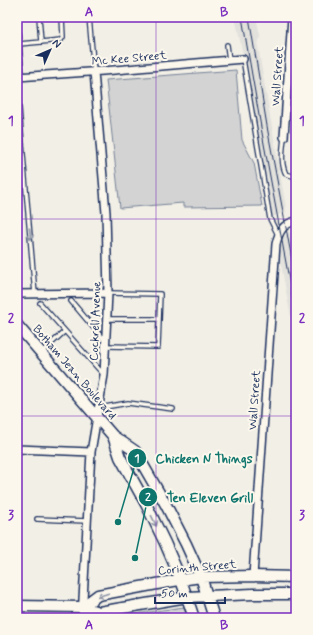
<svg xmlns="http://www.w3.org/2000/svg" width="313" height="635" font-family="Mynerve,sans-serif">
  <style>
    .built { fill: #e2e1dc }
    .green { fill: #d2d3d2; stroke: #768198 }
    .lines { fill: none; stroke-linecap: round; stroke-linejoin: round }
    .service-casing { stroke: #1b2f5e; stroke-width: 6 }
    .minor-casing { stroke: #1b2f5e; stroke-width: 10 }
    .secondary-casing { stroke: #1b2f5e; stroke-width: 13 }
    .service { stroke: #fbf7ec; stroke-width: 3.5 }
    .minor { stroke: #fbf7ec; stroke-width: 7 }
    .secondary { stroke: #fbf7ec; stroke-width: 10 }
    .tram { stroke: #1b2f5e; stroke-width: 1 }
    .oneway { stroke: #8b93a5 }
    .grid { fill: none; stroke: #7b2cbf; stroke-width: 1; stroke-opacity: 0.55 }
    .labels { text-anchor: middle; stroke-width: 4; stroke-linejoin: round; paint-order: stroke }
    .street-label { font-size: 12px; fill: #1b2f5e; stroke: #fbf7ec }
    .leader { fill: none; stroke: #0f766e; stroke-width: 1.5 }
    .callout-dot { fill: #0f766e; stroke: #fbf7ec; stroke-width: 1.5 }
    .mark-label { font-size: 12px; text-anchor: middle; font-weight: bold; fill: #fff }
    .callout-label { font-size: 13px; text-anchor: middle; font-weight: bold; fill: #0f766e; stroke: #fbf7ec; stroke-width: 4; stroke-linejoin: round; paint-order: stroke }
    .neatline { fill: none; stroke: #7b2cbf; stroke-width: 1.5 }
    .grid-label { font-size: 13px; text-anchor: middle; font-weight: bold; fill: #7b2cbf }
  </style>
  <rect width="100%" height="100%" fill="#f2efe6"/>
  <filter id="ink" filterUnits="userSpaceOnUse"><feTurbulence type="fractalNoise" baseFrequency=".025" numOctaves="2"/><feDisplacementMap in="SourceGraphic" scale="8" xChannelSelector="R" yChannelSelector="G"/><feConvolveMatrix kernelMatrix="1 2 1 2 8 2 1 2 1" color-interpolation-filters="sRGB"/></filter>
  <g filter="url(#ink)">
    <path class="built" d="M235,17h21l4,18 -2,11 3,18 24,138 1,10 -14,5 -23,-133z
      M290,231l6,31v82l-19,-101z"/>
    <path class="green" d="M236,70l6,70 12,23 8,43 -79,1v-4l-63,5 -14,-128z
      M184,607l3,11h-81z"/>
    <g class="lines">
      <defs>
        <path id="service" d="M89,17l5,55
          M17,21l5,55
          M41,42l20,-2 2,-3 -1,-20
          M19,44l22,-2 -2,-25
          M227,45l2,15
          M243,59l27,160 8,16
          M17,84l18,210
          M284,137c-1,12 -4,26 2,37l10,3
          M71,301l33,39
          M40,303l64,72
          M107,319h52
          M106,346l52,1 2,-53 -52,-1
          M42,352l23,-21
          M99,408l29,-5 45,6
          M37,519l50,2"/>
        <path id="minor" d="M17,77l86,-6 140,-12
          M284,137l8,-120
          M17,294l91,-1
          M17,449l74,3
          M253,576l23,-332c3,-13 7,-20 20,-23
          M82,618l9,-166 13,-77 4,-82 -2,-80 -12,-141"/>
        <path id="secondary" d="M17,325l96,111 22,15 31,54 20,39 15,33 13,41
          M113,436l7,21 26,47 19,39 16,37 13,38
          M17,606l65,1 17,5 88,-15 66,-3h43
          M82,607l16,-12 75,-14 28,-4 52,-1 43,1"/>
      </defs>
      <use href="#service" class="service-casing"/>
      <use href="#minor" class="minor-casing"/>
      <use href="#secondary" class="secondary-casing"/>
      <use href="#service" class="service"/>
      <use href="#minor" class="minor"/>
      <use href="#secondary" class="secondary"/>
      <path class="tram" d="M242,17l20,116 34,184
        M249,17l19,115 28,149"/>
    </g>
    <defs><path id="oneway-shaft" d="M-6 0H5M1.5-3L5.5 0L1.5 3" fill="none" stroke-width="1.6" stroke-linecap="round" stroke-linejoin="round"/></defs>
    <g class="oneway">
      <use href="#oneway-shaft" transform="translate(30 234) rotate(85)"/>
      <use href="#oneway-shaft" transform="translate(154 521) rotate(64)"/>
      <use href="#oneway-shaft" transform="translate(103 595) rotate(163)"/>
    </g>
  </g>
  <path class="grid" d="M156,17v601M17,219h279M17,416h279"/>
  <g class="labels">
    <g class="street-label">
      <text transform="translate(129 58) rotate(-5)" y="4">Mc Kee Street</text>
      <text transform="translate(277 76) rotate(-86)" y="4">Wall Street</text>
      <text transform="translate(95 321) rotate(-88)" y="4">Cockrell Avenue</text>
      <text transform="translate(75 372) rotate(49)" y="4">Botham Jean Boulevard</text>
      <text transform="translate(254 400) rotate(-86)" y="4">Wall Street</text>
      <text transform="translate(197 567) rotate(-5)" y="4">Corinth Street</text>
    </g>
  </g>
  <path class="leader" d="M118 522L137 458M135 558L148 497"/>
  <g class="callout-dot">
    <circle cx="118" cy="522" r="4"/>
    <circle cx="135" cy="558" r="4"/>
    <circle cx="137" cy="458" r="10"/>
    <circle cx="148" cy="497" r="10"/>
  </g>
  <g class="mark-label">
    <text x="137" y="462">1</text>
    <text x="148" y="501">2</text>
  </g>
  <g class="callout-label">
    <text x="204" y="463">Chicken N Things</text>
    <text x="210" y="502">Ten Eleven Grill</text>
  </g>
  <rect width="313" height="635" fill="none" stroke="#fbf7ec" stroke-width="44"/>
  <g transform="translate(50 50) rotate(45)" stroke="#fbf7ec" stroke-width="3" paint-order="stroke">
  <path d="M0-3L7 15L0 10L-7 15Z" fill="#1b2f5e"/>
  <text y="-6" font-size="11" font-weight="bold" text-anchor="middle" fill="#1b2f5e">N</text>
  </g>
  <path d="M155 597v6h70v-6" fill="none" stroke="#1b2f5e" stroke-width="2"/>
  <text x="161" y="597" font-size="12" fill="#1b2f5e" stroke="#fbf7ec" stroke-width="3" paint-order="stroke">50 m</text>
  <rect x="22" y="22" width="269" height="591" class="neatline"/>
  <g class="grid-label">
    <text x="89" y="16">A</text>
    <text x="224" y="16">B</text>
    <text x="11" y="125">1</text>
    <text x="302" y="125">1</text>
    <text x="11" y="322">2</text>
    <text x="302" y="322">2</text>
    <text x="11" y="519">3</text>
    <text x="302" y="519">3</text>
    <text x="89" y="629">A</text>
    <text x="224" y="629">B</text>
  </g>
</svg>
